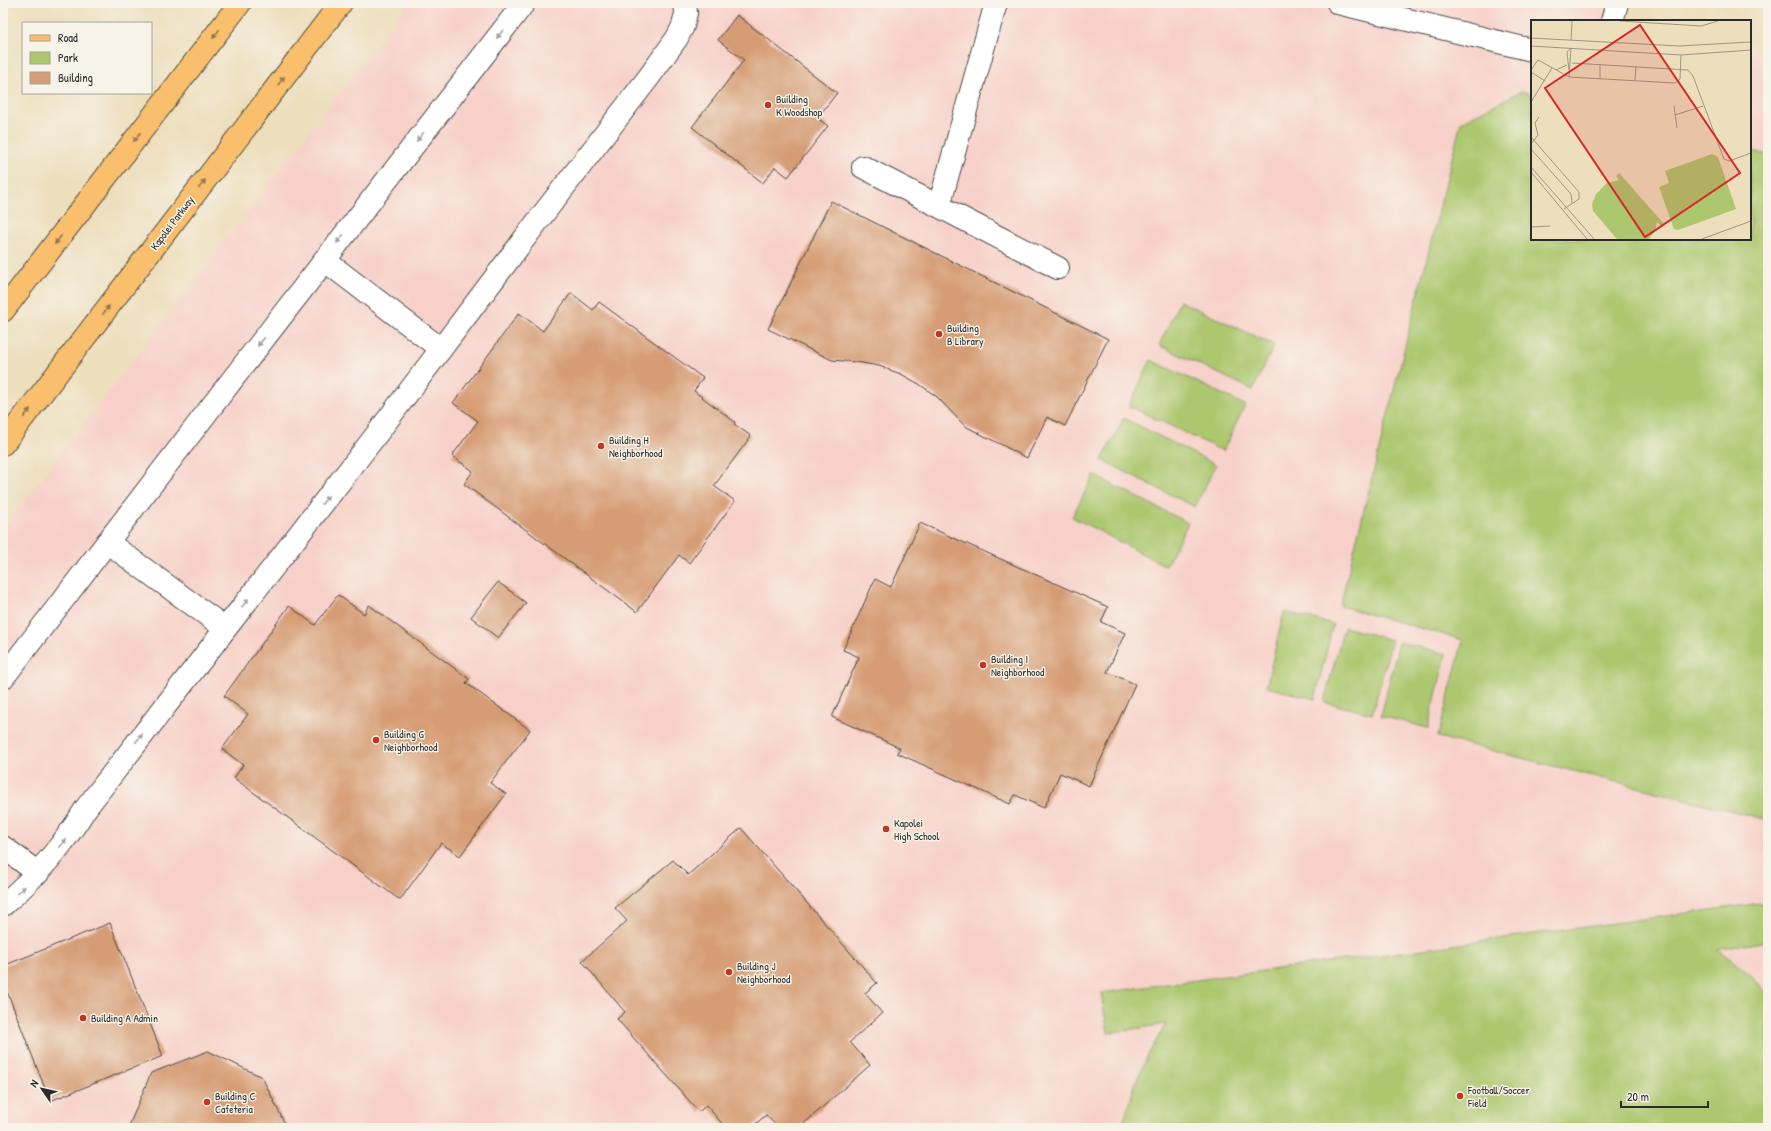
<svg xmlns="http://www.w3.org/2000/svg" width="1771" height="1131" font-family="'Patrick Hand',sans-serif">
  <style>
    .built { fill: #f7d1c9 }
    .green { fill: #acc76e; stroke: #6c794c }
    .building { fill: #d69c74 }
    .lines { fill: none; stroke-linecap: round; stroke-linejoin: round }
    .minor-casing { stroke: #484641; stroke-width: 24 }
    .major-casing { stroke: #484641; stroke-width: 24 }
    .minor { stroke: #fff; stroke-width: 22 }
    .major { stroke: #f9bf6d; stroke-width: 22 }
    .oneway { fill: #92754c }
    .oneway2 { fill: #a0a0a0 }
    .poi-dot { fill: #c8321e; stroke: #f7f3e8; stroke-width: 1.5 }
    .labels { text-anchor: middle; stroke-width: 3; stroke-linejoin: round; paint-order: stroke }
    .poi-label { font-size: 11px; fill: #2b2b2b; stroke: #f7f3e8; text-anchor: start }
    .street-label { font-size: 11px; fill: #2b2b2b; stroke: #f7f3e8 }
    .inset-road { fill: none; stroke: #9f9682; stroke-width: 1 }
    .view { fill: #d62828; fill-opacity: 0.15; stroke: #d62828; stroke-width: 2 }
    .inset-edge { fill: none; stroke: #2b2b2b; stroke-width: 2 }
  </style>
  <rect width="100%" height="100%" fill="#f7f3e8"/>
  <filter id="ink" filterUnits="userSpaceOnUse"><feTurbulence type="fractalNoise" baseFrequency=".025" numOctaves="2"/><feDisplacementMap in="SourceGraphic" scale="8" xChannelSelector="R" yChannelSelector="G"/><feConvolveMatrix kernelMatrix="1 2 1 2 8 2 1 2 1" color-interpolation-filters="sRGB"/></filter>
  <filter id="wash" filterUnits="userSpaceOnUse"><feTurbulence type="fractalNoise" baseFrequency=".012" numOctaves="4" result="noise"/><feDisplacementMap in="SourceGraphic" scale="16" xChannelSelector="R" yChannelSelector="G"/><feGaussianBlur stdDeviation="0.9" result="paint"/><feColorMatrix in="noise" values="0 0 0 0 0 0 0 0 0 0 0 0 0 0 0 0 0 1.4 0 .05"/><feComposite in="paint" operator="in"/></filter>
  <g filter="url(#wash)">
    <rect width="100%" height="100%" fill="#eddebc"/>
    <path class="built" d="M409,3h1160l69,18h-106v218h218v-189l18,5v1073h-1765v-599z"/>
    <path class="green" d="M1521,91l11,3v145h218v-89l18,5v665l-330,-83 25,-97 -123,-34 121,-484z
      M1180,301l94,44 -21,45 -94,-45z
      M1151,360l94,45 -22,46 -94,-45z
      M1124,418l92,47 -21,42 -93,-47z
      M1094,475l94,48 -22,43 -94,-49z
      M1284,612l49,12 -18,75 -49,-12z
      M1344,627l48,13 -20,74 -48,-12z
      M1399,642l47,12 -18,74 -47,-12z
      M1768,902v39l-51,9 17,11 20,17 14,17v133h-646l13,-44 14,-31 17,-29 -58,9 -7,-40z"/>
    <g id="blocks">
      <path class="building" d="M737,15l100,78 -20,25 11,8 -40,51 -13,-10 -12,16 -71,-56 52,-67 -26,-20z
        M831,201l277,138 -43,87 -18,-9 -20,41 -62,-32 -29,-30 -17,-12 -18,-10 -22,-8 -23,-4 -24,-2 -64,-31z
        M571,293l22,17 6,-8 104,76 -9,13 41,31 -1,2 17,12 -37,50 21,15 -46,62 -10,-8 -42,57 -173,-128 9,-13 -21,-15 26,-35 -25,-18 66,-90 24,18z
        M920,523l188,84 -7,15 24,11 -18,39 28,12 -46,102 -29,-13 -16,35 -29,-13 -5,9 -113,-51 3,-5 -68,-31 27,-60 -16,-7 32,-71 16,8z
        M498,582l28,21 -28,35 -27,-21z
        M338,595l26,19 5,-9 100,74 -3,4 64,47 -40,53 16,11 -46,62 -19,-13 -41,57 -166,-122 9,-13 -21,-16 26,-35 -24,-18 65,-90 26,19z
        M741,828l136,155 -12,10 17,20 -32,29 20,23 -71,63h-21l-12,-13 -15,13h-25l-20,-23 -7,7 -82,-93 8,-7 -43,-51 45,-40 -12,-13 58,-48 15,15z
        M110,923l53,133 -113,45 -47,-120v-15z
        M208,1051l54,26 25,51h-159l23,-55z"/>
    </g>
  </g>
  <g filter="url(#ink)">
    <use href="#blocks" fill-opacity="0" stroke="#484641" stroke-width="1"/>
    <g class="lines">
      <defs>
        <path id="minor" d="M1338,3l194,47
          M1612,21l5,-18
          M863,167l195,101
          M939,206l57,-203
          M324,260l117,89
          M107,542l118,86
          M3,678l205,-267 316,-408
          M3,847l35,26
          M3,905c34,-29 59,-58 83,-97l284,-365 167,-221 112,-145 28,-39 6,-12 3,-13 -1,-10"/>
        <path id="major" d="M3,311l237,-308
          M3,444l338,-441"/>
      </defs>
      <use href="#minor" class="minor-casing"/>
      <use href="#major" class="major-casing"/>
      <use href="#minor" class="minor"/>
      <use href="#major" class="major"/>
    </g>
    <defs><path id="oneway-solid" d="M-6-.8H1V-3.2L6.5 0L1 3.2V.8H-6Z"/></defs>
    <g class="oneway">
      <use href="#oneway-solid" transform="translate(216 34) rotate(127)"/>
      <use href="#oneway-solid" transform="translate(281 81) rotate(-53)"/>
      <use href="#oneway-solid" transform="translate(137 137) rotate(127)"/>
      <use href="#oneway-solid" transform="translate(202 184) rotate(-53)"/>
      <use href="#oneway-solid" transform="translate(58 240) rotate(127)"/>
      <use href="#oneway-solid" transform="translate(106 310) rotate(-53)"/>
      <use href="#oneway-solid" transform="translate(27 413) rotate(-53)"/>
    </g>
    <g class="oneway2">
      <use href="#oneway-solid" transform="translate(500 34) rotate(127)"/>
      <use href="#oneway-solid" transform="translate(420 137) rotate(128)"/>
      <use href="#oneway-solid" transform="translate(340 239) rotate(128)"/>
      <use href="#oneway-solid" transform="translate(261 342) rotate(128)"/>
      <use href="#oneway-solid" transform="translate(325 500) rotate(-52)"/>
      <use href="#oneway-solid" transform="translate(245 603) rotate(-52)"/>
      <use href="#oneway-solid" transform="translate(139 738) rotate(-53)"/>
      <use href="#oneway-solid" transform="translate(63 843) rotate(-54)"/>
      <use href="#oneway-solid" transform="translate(21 890) rotate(-42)"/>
    </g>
  </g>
  <g class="poi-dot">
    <circle cx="768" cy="105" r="4"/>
    <circle cx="939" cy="334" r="4"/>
    <circle cx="601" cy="446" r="4"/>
    <circle cx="983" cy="665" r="4"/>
    <circle cx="376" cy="740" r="4"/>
    <circle cx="886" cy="829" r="4"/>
    <circle cx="729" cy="972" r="4"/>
    <circle cx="83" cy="1018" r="4"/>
    <circle cx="1460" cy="1096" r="4"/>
    <circle cx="207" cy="1102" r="4"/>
  </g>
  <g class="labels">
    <g class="poi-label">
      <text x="776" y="103">Building<tspan x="776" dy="13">K Woodshop</tspan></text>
      <text x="947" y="332">Building<tspan x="947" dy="13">B Library</tspan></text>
      <text x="609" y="444">Building H<tspan x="609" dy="13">Neighborhood</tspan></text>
      <text x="991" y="663">Building I<tspan x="991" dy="13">Neighborhood</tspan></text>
      <text x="384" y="738">Building G<tspan x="384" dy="13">Neighborhood</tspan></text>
      <text x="894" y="827">Kapolei<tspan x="894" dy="13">High School</tspan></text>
      <text x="737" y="970">Building J<tspan x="737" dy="13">Neighborhood</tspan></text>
      <text x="91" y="1022">Building A Admin</text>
      <text x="1468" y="1094">Football/Soccer<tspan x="1468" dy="13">Field</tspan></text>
      <text x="215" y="1100">Building C<tspan x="215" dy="13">Cafeteria</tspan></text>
    </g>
    <g class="street-label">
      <text transform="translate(172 223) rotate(-53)" y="4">Kapolei Parkway</text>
    </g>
  </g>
  <g transform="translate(1531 20)">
    <rect width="220" height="220" fill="#eddebc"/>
    <path d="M181,134l6,3 18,52 -58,21 -4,-1 -15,-42 10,-4 -4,-12zM88,153l46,52 -3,2 -5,-5 -2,9 -6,8h-32l-24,-28 -1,-7 4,-10 11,-11 12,-3 -3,-4z" fill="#acc76e"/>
    <path class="inset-road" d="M89,1l81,5 17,-5M0,18l148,8 72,-4M40,20l1,-19M0,26l150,9 70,-5M41,43l116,7 5,6 31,83 5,2 22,-8M0,50l7,-10 31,17 106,6 5,-4 1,-24M25,50l11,-5M38,50l-2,-18 4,-4M0,52l14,9M38,57l2,-29M69,59v-15M104,61l1,-15M0,82l21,-34M143,86l3,22M144,95l28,-9M0,117l48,55v7l-15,10M0,124l7,-9 -3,-12 4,-6M0,129l40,45 1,9M0,147l63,72M0,152l56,67M0,207l19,-1M171,219l49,-18"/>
    <path class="view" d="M109,5l100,148 -95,64 -100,-149z"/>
    <rect width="220" height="220" class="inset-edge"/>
  </g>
  <rect width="1771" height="1131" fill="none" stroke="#f7f3e8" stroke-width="16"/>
  <rect x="22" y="22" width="130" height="72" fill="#f7f3e8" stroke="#a5a39c"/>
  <rect x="30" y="35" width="20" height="6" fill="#f9bf6d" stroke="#a5a39c"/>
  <text x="58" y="42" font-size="12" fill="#2b2b2b">Road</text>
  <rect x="30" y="52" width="20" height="12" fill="#acc76e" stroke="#a5a39c"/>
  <text x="58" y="62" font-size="12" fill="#2b2b2b">Park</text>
  <rect x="30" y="72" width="20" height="12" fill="#d69c74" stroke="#a5a39c"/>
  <text x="58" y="82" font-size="12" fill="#2b2b2b">Building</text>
  <g transform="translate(42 1089) rotate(304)" stroke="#f7f3e8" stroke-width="3" paint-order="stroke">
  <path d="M0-3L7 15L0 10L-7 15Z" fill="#2b2b2b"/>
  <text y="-6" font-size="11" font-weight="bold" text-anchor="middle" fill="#2b2b2b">N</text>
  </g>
  <path d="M1621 1101v6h87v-6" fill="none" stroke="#2b2b2b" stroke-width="2"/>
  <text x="1627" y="1101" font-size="12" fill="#2b2b2b" stroke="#f7f3e8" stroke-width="3" paint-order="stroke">20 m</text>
</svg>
